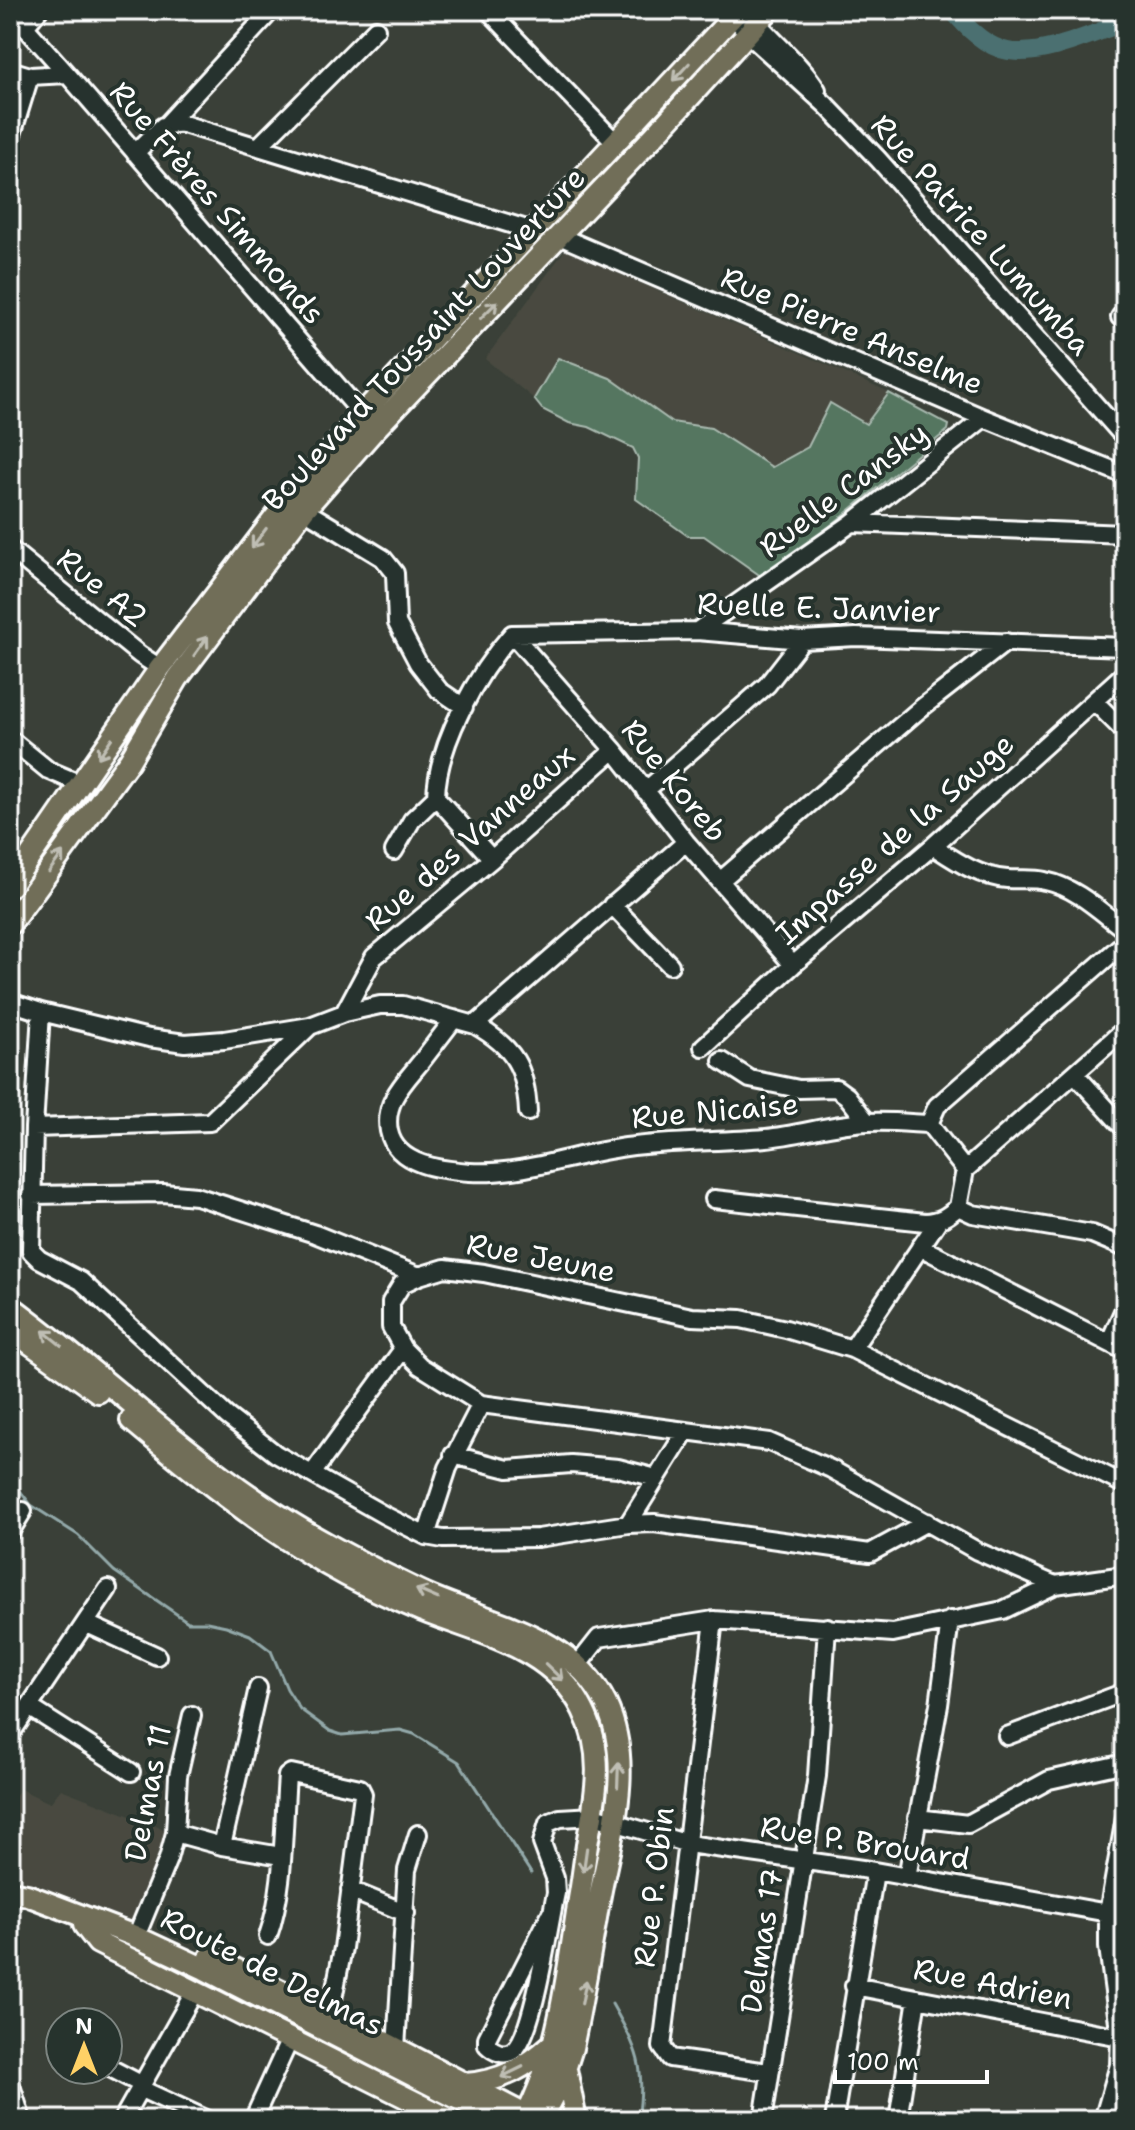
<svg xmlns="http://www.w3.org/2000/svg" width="1135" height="2130" font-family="'Shantell Sans',sans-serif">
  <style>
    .built { fill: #484a40 }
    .green { fill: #547661; stroke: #aabab0; stroke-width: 2 }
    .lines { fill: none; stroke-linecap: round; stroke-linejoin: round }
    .stream { stroke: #93a9aa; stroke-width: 3 }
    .river { stroke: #4b7071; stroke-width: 18 }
    .minor-casing { stroke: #fff; stroke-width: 22 }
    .major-casing { stroke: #fff; stroke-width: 26 }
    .minor { stroke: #26332d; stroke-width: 16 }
    .major { stroke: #716e59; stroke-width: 20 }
    .oneway { stroke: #bfbeb4 }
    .labels { text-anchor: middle; stroke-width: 8; stroke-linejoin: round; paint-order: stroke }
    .street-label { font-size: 30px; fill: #fff; stroke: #26332d }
  </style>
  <rect width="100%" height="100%" fill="#3a4038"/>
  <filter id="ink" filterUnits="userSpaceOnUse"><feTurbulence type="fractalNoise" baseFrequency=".0125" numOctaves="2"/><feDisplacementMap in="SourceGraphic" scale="16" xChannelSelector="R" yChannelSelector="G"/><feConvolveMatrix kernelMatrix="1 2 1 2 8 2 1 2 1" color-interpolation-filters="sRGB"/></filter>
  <g filter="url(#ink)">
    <path class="built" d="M565,250l267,117 57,26 -23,32 -36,-22 -22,44 -36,21 -61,-40 -39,-6 -62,-44 -48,-19 -4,-1 -24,41 -49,-40z
      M20,1789l30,14 11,-14 105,41 -6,39 -26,57 -124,-48v-73z"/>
    <path class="green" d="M558,358l52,20 62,44 39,6 61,39 36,-20 22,-44 36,21 23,-31 60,32 -1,5 -11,9 -172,140 -61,-43h-16l-52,-37 2,-41 -5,-10 -44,-21 -20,-4 -27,-14 -8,-10z"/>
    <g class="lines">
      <path class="stream" d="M10,1420l4,5 -4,21
        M10,1485l7,2 14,18 47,30 36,36 74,51h19l19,4 24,9 21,16 16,38 13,20 30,22 12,4 58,-5 14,4 45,28 72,111
        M612,2004c26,46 34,63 26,116"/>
      <path class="river" d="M952,10c14,17 33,37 56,41 36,6 83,-17 117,-29"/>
      <defs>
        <path id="minor" d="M10,10l57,64
          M488,10l128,133
          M729,10l19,24 78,71 52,54 247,279
          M747,10c21,29 51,49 70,80
          M25,27l14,-17
          M10,70l20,6 37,-2 295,340
          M168,123l104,-113
          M10,141l20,-65
          M259,146l117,-117
          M135,153l28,-27 17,-3 353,108
          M559,236l425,182 141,57
          M1120,317l5,-6
          M304,510l79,48 12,15 2,50 21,40 21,27 25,17
          M852,523l273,11
          M10,549l130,106 20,13
          M697,631l155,-108 132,-105
          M512,634l185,-3 105,9 54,-3 269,10
          M512,634l102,116 72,92 107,123
          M1095,702l30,30
          M10,739l38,31 33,14
          M645,791l122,-106 35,-45
          M933,846c23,15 46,31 74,33 12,1 26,-1 38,2 31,6 56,31 80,49
          M394,851l18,-31 24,-23
          M492,859l-56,-62c1,-53 41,-124 76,-163
          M721,880l199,-171 86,-67
          M612,905l58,60
          M10,1002l31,10 108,26 36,5 39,-3 86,-14 34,-13 36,-8h23l72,20 211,-183
          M41,1012l-7,116 -3,123 8,8 42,22 146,135 49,38 108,61 42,21 17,3 95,-1 90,-14 26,-1 216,30 57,-31
          M344,1013l30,-56 118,-98 122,-109
          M454,1019c-10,13 -20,26 -30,39 -17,22 -41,42 -35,73 7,35 54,39 81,41 54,3 104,-18 156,-25 46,-6 93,-5 140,-9 34,-3 68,-15 102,-16 20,-1 41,1 61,2l8,-18 188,-164
          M475,1025c39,22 51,43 53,87
          M703,1047l90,-82 140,-119 192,-173
          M722,1061l28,18 49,10 37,-1 11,8 20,26
          M1075,1074l50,55
          M929,1124l36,46
          M34,1128l176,-6 100,-96
          M31,1195l132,-2 33,3 119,38 104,42
          M714,1199l211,23c15,-1 22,-5 33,-15l15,7 119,20 33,14
          M958,1207l7,-37 160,-141
          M920,1247l205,104
          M1109,1343l16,-36
          M852,1349l86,-128
          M453,1455l55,14 63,-5 47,4 38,10
          M312,1474l91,-125
          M628,1524l58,-93
          M10,1532l13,-21
          M426,1536l22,-68 33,-64
          M1055,1585l-78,-34 -146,-82 -62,-27 -288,-38 -61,-38 -17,-17 -12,-22v-25l11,-18 17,-8 26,-8 39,5 208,44 49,2 45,10 66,20 273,136
          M714,1620l-52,427 8,11 98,14
          M85,1623l72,33
          M577,1666l22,-28 115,-18 179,13 110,-23 52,-25 70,-10
          M29,1707l102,65
          M10,1735l98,-146
          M1007,1736l118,-44
          M917,1818l51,6 81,-44 76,-17
          M175,1833l47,13 59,10
          M222,1846l36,-158
          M907,1877l32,-172 11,-85
          M350,1890l56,23
          M551,1913l-64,125v7c7,7 18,12 27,5 20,-16 35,-127 42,-157l-1,-15 -13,-35 6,-20 12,-5 34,-2 94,28 181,26 239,43
          M140,1927l28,-68 7,-26 3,-57 14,-61
          M268,1936c17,-47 15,-110 19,-160l4,-3 69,15 3,6 -20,154 -13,66
          M854,1986l266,51
          M396,2048l11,-178 11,-36
          M108,2067l33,17
          M10,2082l12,38
          M139,2088l69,32
          M122,2120l73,-129
          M253,2120l37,-81
          M763,2120l54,-344 10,-149
          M834,2120l41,-248
          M898,2120l19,-122
          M1103,2120l16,-55 1,-28 -12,-90v-34l17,-95"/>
        <path id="major" d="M10,886l150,-218 117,-153 85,-101 377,-404
          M10,924l119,-163 49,-83 126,-168 73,-83 277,-291 115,-126
          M10,1306c84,62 160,135 246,194 52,36 107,64 163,91 65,31 152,41 187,113 30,64 3,137 -8,202 -8,47 -16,95 -26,142l-10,31 -22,41
          M10,1329l88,63
          M131,1420c62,52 125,103 195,144 29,17 61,32 92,45 60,25 133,36 165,101 21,41 14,80 6,123 -4,22 -6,44 -10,66 -12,75 -19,153 -55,221
          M10,1892l17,3 105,40 73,34 295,151
          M84,1925l14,18 353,177
          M210,1957l120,57 205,106
          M566,2069l10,51
          M465,2084c35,-2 62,-17 87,-40"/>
      </defs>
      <use href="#minor" class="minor-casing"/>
      <use href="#major" class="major-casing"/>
      <use href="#minor" class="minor"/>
      <use href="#major" class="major"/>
    </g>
    <defs><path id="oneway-shaft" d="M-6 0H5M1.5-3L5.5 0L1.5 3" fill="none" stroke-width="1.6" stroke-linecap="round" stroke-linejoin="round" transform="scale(2)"/></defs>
    <g class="oneway">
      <use href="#oneway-shaft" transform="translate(681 72) rotate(133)"/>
      <use href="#oneway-shaft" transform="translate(489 310) rotate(-45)"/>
      <use href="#oneway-shaft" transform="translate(259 538) rotate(127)"/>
      <use href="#oneway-shaft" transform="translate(201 646) rotate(-54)"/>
      <use href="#oneway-shaft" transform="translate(105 748) rotate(124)"/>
      <use href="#oneway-shaft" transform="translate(56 862) rotate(-54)"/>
      <use href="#oneway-shaft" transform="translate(52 1338) rotate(-141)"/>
      <use href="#oneway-shaft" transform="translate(427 1594) rotate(-157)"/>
      <use href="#oneway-shaft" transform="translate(554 1672) rotate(44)"/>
      <use href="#oneway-shaft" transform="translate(618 1775) rotate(-88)"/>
      <use href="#oneway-shaft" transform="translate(585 1860) rotate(98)"/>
      <use href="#oneway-shaft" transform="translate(584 1992) rotate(-79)"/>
      <use href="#oneway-shaft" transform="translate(512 2072) rotate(154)"/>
    </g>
  </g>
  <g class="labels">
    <g class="street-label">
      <text transform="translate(217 203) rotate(49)" y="10">Rue Frères Simmonds</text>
      <text transform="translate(981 235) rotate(48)" y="10">Rue Patrice Lumumba</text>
      <text transform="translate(852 331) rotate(23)" y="10">Rue Pierre Anselme</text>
      <text transform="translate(424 339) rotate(-47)" y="10">Boulevard Toussaint Louverture</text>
      <text transform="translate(844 490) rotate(-37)" y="10">Ruelle Cansky</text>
      <text transform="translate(102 588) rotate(39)" y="10">Rue A2</text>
      <text transform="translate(819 608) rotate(2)" y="10">Ruelle E. Janvier</text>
      <text transform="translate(674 781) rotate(51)" y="10">Rue Koreb</text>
      <text transform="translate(470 838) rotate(-41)" y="10">Rue des Vanneaux</text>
      <text transform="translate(895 839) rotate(-41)" y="10">Impasse de la Sauge</text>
      <text transform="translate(715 1111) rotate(-5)" y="10">Rue Nicaise</text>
      <text transform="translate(541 1258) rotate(11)" y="10">Rue Jeune</text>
      <text transform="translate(148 1793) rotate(-79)" y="10">Delmas 11</text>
      <text transform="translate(865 1843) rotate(9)" y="10">Rue P. Brouard</text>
      <text transform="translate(654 1887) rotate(-83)" y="10">Rue P. Obin</text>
      <text transform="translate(762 1941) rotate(-81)" y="10">Delmas 17</text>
      <text transform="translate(272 1972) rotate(27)" y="10">Route de Delmas</text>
      <text transform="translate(993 1984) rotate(11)" y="10">Rue Adrien</text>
    </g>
  </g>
  <rect width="1135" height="2130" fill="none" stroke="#26332d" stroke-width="40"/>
  <rect x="20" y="20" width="1095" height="2090" fill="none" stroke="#fff" stroke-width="3" filter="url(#ink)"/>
  <g transform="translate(84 2046)"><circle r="38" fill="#26332d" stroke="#7d8581" stroke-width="2"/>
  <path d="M0-6L14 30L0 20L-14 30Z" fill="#ffd166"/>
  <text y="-12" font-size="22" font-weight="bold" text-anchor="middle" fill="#ffffff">N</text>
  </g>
  <path d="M835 2070v12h152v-12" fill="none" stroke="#ffffff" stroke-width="4"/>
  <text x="847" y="2070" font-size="24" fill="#ffffff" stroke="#26332d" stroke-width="6" paint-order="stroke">100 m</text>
</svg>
